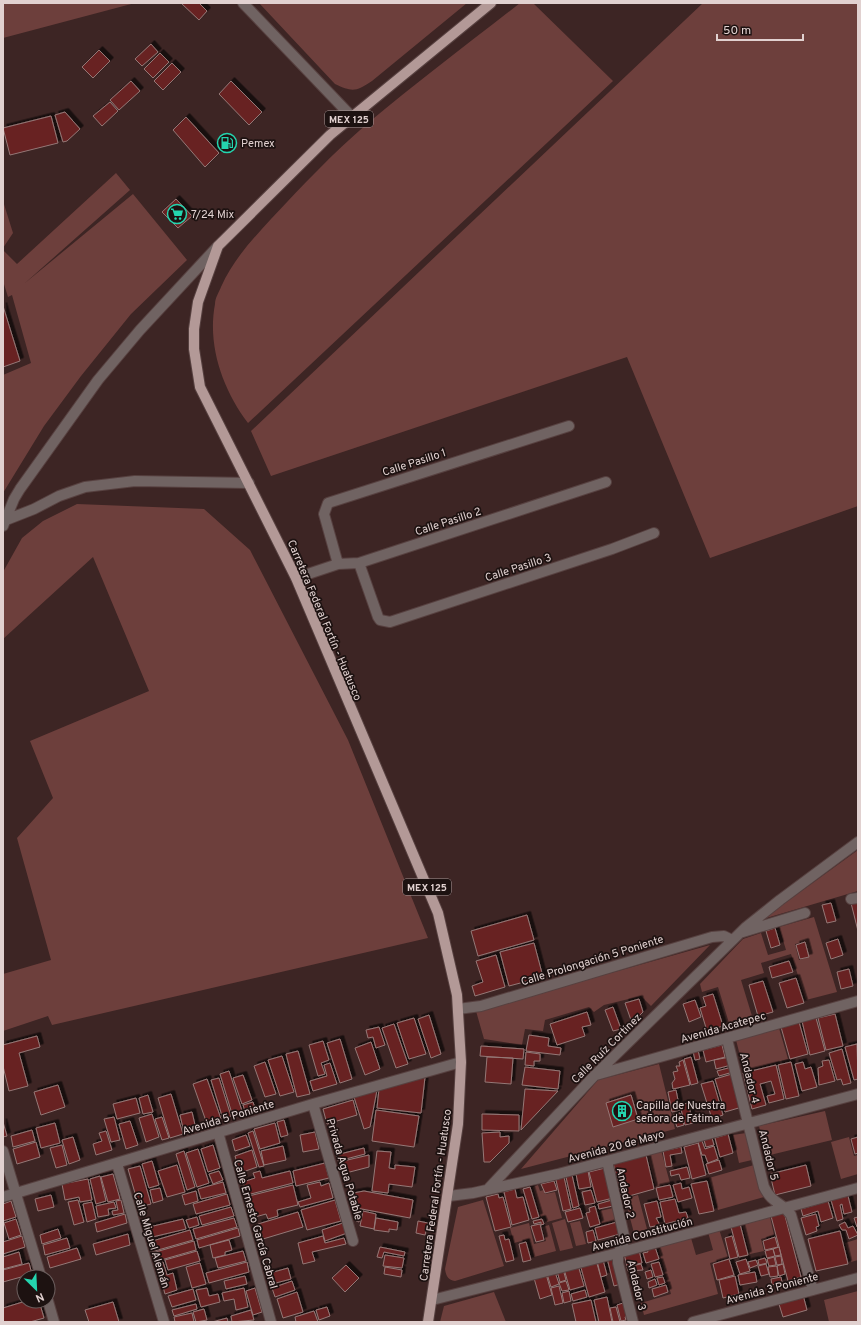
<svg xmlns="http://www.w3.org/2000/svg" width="861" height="1325" font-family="Overpass,sans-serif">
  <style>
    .green { fill: #6d3f3c; fill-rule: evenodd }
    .building { fill: #672223; stroke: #957876; filter: url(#shadow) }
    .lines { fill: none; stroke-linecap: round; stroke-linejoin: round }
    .minor-casing { stroke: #574140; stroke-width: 12 }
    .major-casing { stroke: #574140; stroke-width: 12 }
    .minor { stroke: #706362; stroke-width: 10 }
    .major { stroke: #b39997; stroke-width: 10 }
    .labels { text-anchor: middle; stroke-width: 3.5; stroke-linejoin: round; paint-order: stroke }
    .shield { fill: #1d1211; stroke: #a69897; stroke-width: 1 }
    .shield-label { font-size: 10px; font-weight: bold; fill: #e1d1d0 }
    .poi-label { font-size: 11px; fill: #e1d1d0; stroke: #1d1211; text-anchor: start }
    .street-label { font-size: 11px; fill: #e1d1d0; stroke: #1d1211 }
  </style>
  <defs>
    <filter id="shadow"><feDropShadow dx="3.5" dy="-3.5" stdDeviation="0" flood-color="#0009"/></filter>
  </defs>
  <rect width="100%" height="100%" fill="#3d2524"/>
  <path class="green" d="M3,3h132l-132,35z
    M259,3h208l-95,78c-16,11 -20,11 -37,3z
    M520,3h13l80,78 -365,342c-25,-33 -41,-77 -33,-119 0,-6 4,-12 6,-17 12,-27 30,-46 50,-68 31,-33 62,-66 97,-96 49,-41 101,-80 152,-120z
    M703,3h155v503l-148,52 -83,-201 -356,119 -20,-45z
    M116,173l14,17 -105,93 108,-89 54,66 -56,54 -50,62 -37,50 -41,67v-118l28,-12 -19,-68 -4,2 -5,-16v-31l14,14z
    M3,201l10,32 -10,15z
    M77,504l127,5 46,41 98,190 80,198 -376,87 -4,-9 -45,15v-57l48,-14 -34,-122 36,-40 -23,-57 119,-50 -56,-134 -90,82v-67l19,-34 21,-17z
    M858,850v41l-95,28z
    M814,917l23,75 -31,8 -15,-46 -30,9 3,10 -23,7 11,36 -23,7 -11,-36 -16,5 -2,-8 43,-45 18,-6 7,22 18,-5 -7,-23zM804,942l5,15 -10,3 -4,-16z
    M710,945l-59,61 -10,-10 -37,9 -10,7 -5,-5 -44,13 -2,11 -18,-2 -3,16 -38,-6 -8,-28z
    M779,1028l9,31 -44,12 -8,-31z
    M659,1064l16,65 -154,40 77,-89z
    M825,1111l7,29 -66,16 -7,-30z
    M746,1133l6,27 -13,3 -6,-28z
    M849,1137l5,19 4,-1v19l-17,5 -10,-37z
    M661,1150l9,33 -14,4 -9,-33z
    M754,1165l10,32 -46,13 -9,-32z
    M538,1185l2,6 4,-1 1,4 10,-2 7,26 -15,4 -2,-6 -4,1 -8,-30z
    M638,1195l9,34 -13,4 -9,-34z
    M483,1200l21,66 -49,15c-7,-1 -9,-5 -10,-12l13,-62z
    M613,1208l3,13 -14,2 -2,-12z
    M770,1217l4,18 -13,4 3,12 -14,3 -8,-30z
    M565,1219l8,29 -13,3 -8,-28z
    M580,1221l6,23 -10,2 -6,-23z
    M529,1223l5,21 12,-3 -4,-14 7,-2 7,26 -22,6 -5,-18 -15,4 -4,-15z
    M719,1229l9,29 -18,5 8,31 -74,21 -3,-12 30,-9 -13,-47 33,-9 5,17 17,-5 -5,-18z
    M858,1239v21l-7,2 -6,-19z
    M858,1291v31h-29l-5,-22z
    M494,1292l12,30h-66l4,-16z"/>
  <path class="building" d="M181,3h18l8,8 -8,9z
    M151,44l7,8 -16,14 -7,-7z
    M99,50l11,11 -17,17 -11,-11z
    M160,53l9,9 -16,16 -9,-9z
    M172,63l9,9 -18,18 -9,-9z
    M131,81l9,10 -21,19 -9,-10z
    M231,81l31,31 -13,13 -30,-31z
    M110,102l8,9 -16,15 -9,-10z
    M65,112l15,17 -13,12 -4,1 -8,-27z
    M51,116l7,27 -48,12 -7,-27z
    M186,117l33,36 -14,14 -32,-37z
    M176,199l16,17 -14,12 -16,-16z
    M3,306l17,55 -17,6z
    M858,902v29l-7,-28z
    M831,903l5,18 -9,2 -5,-18z
    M527,915l7,25 -56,16 -7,-25z
    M775,928l5,17 -9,3 -5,-17z
    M838,939l5,16 -12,4 -5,-16z
    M805,942l4,15 -9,2 -4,-14z
    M534,943l9,34 -34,9 -9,-34z
    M496,955l9,32 -30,9 -3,-10 11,-4 -7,-21z
    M789,961l4,11 -21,6 -3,-11z
    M849,969l4,17 -12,3 -4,-17z
    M796,978l8,25 -17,5 -8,-25z
    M763,981l10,31 -15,4 -9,-31z
    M713,994l10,32 -16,5 -7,-23 6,-2 -3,-9z
    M639,999l4,13 -11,11 -7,-20z
    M695,1000l6,17 -12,5 -6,-18z
    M613,1007l8,22 -8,2 -8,-21z
    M587,1012l4,13 -9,2 3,9 -28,9 -7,-21z
    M835,1014l8,32 -17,4 -8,-32z
    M429,1015l12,39 -10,4 -13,-39z
    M414,1018l12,36 -17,5 -12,-36z
    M816,1018l9,33 -15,4 -8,-34z
    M799,1022l9,32 -18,5 -9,-32z
    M394,1024l14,40 -12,4 -14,-40z
    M379,1027l6,18 -9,3 -3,-11 -5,1 -2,-8z
    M529,1035l20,3 -1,8 13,2 -1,7 -34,-4z
    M37,1036l3,11 -21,6 9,33 -19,5 -6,-25v-21z
    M340,1039l12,40 -12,4 -13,-40z
    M323,1041l6,19 -8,3 4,11 -7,2 -9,-31z
    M371,1042l9,27 -15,6 -10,-27z
    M857,1044l1,35 -4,1 -9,-33z
    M722,1045l3,12 -19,5 -3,-12z
    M481,1046l43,3 -1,10 -43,-3z
    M842,1049l9,34 -8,2 -2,-6 -4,1 -8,-27z
    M698,1050l2,9 -5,1 -2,-9z
    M298,1051l12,43 -13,3 -11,-43z
    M526,1052l14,2v7h-6v5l-9,-1z
    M282,1056l12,36 -14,4 -12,-36z
    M487,1057l26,1 -2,26 -26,-2z
    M691,1057l7,26 -7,2 -7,-26z
    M730,1057l1,8 -15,4 -2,-9z
    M683,1060l7,25 -17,4 -1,-6 3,-4 -2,-7 5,-1 -2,-5h4l-1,-4z
    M829,1060l6,21 -16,4 -1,-17 5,-2 -1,-5z
    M265,1062l11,32 -11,3 -11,-31z
    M791,1062l8,34 -13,3 -8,-34z
    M803,1062l2,7 6,-2 6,20 -15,4 -7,-27z
    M330,1063l7,21 -24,7 -3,-10 17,-5 -3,-11z
    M776,1065l8,34 -15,4 -2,-7 8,-2 -4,-13 -11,3 6,21 -14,4 -9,-36z
    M525,1067l35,4 -2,18 -36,-4z
    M732,1067l1,5 -14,4 -2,-5z
    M229,1071l14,43 -10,3 -13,-43z
    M732,1074l10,33 -17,5 -10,-33z
    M243,1075l9,25 -10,4 -9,-26z
    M425,1077l-4,36 -44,-5 2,-19z
    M219,1078l12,38 -8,3 -12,-39z
    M207,1079l14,40 -14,5 -14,-40z
    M713,1081l10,34 -11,4 -11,-35z
    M58,1085l7,22 -24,8 -7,-23z
    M525,1089l33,2 -37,39z
    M377,1090l-7,37 -6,2 -10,-32z
    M676,1090l4,20 -8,2 -4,-20z
    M171,1094l12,40 -13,4 -12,-40z
    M148,1095l5,17 -10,2 -4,-16z
    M631,1095l7,24 -25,8 -7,-24z
    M136,1098l4,15 -23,6 -4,-15z
    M353,1100l4,15 -30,9 -4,-15z
    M253,1102l3,9 -10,3 -3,-9z
    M688,1103l5,20 -8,2 -5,-20z
    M376,1110l43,6 -5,31 -42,-6z
    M192,1112l4,17 -12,3 -4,-17z
    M680,1113l4,12 -7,2 -4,-12z
    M152,1114l7,23 -13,5 -7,-24z
    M482,1114l37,1v16l-37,-1z
    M114,1117l6,23 -9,2 -7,-23z
    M162,1117l7,21 -7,2 -7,-21z
    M284,1120l4,15 -7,2 -4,-15z
    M130,1121l8,24 -12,4 -7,-25z
    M3,1122l4,14 -4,1z
    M55,1123l5,20 -19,5 -5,-20z
    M275,1123l5,20 -20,6 -6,-20z
    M32,1130l3,11 -22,6 -2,-11z
    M106,1131l6,19 -16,5 -3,-11 9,-3 -3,-8z
    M253,1131l11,35 -5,1 -11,-34z
    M315,1132l4,17 -16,3 -3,-17z
    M500,1132v5l9,-1v7l-19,19h-6l-2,-29z
    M728,1134l5,19 -13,4 -5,-19z
    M246,1135l4,11 -15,5 -3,-11z
    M73,1137l7,23 -11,4 -7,-24z
    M858,1137v16l-3,1 -4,-15z
    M712,1138l2,7 -8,2 -2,-7z
    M702,1141l3,8 9,-3 4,13 -10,4 -3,-8h-3l-4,-13z
    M36,1142l4,15 -23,7 -4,-15z
    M698,1143l8,32 -14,4 -8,-32z
    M62,1145l5,20 -11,3 -6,-20z
    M213,1145l7,23 -12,4 -7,-23z
    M283,1146l3,14 -22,5 -3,-14z
    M681,1147l1,6 -12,2 2,11 -6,1 -3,-16z
    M364,1148l1,6 -27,7 -2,-6z
    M198,1149l11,34 -12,4 -11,-34z
    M252,1150l5,17 -17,6 -5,-17z
    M184,1151l11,36 -8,3 -11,-36z
    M377,1151l14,1 -2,16 6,1v-4l20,2 -3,20 -23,-3 -1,9 -16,-2z
    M369,1155v12l-27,7 -3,-12z
    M646,1155l8,34 -32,9 -9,-35z
    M719,1160l3,10 -13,4 -3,-10z
    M152,1161l7,24 -10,3 -7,-24z
    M325,1163l4,15 -33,8 -3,-15z
    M177,1165l8,27 -18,5 -9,-26z
    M806,1165l5,21 -36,9 -5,-21z
    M140,1166l11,38 -12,3 -11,-38z
    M687,1167l3,11 -9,2 -2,-6 -8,2 -1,-5z
    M605,1168l8,30 -16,4 -8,-30z
    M219,1171l4,9 -10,4 -4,-10z
    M260,1171l2,7 28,-7 3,12 -46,12 -4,-13 12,-4 -2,-5z
    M588,1171l3,16 -12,2 -3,-15z
    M113,1174l7,25 -12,3 -7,-25z
    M572,1175l7,31 -6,2 -7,-31z
    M100,1176l6,25 -10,3 -6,-25z
    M564,1177l7,32 -8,2 -7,-31z
    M88,1179l4,21 -12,2 -1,-5 -14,3 -3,-16z
    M554,1181l3,9 -12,3 -4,-9z
    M707,1181l7,30 -15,3 -8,-30z
    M223,1182l3,11 -25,6 -3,-10z
    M320,1182l1,4 8,-3 4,15 -33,9 -2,-5 13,-4 -4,-13z
    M681,1183l1,6 7,-2 3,11 -14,4 -5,-17z
    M293,1185l5,20 -21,5 1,6 -10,3 -2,-5 -11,3 -6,-21z
    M670,1185l3,12 -14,3 -3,-12z
    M530,1187l9,30 -7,2 -9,-30z
    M160,1188l3,12 -10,3 -3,-13z
    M515,1189l2,9 6,-1 6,23 -17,5 -8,-33z
    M591,1190l4,13 -10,2 -3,-13z
    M196,1191l2,10 -13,4 -3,-10z
    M364,1191l49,9 -3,18 -59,-11 -3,-13z
    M227,1194l3,11 -34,9 -3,-10z
    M498,1194l1,4 4,-1 8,30 -16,4 -9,-34z
    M51,1195l3,12 -16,4 -3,-12z
    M848,1196l4,16 -8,2 -2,-10 -2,1 3,14 -6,2 -6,-21z
    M675,1199l4,14 7,-1 2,6 -23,6 -5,-22z
    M78,1200l6,22 -10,3 -6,-23z
    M121,1200l3,13 -11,2 -1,-4 6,-1 -2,-9z
    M335,1200l6,21 -34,9 -6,-20z
    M612,1200l1,6 -14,3 -1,-5z
    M11,1201l5,16 -13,4v-17z
    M657,1201l4,16 -5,1 4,7 -10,2 -6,-23z
    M828,1201l5,17 -12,4 -3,-11 -15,5 -2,-7z
    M92,1202l4,17 -9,3 -4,-18z
    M114,1202l2,6 -8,1 1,6 -11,2 -2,-11z
    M595,1206l5,18 -10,3 -4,-14 4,-1 -1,-4z
    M231,1207l3,9 -32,9 -3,-9z
    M580,1208l3,10 -15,4 -3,-10z
    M352,1209l9,2 -2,11 -3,-1z
    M363,1211l13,3 -2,15 -14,-3z
    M298,1212l5,15 -40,12 -5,-15z
    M784,1212l17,65 -13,4 -17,-65z
    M125,1214l2,9 -30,9 -2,-9z
    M816,1214l3,12 -3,1 1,4 -11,4 -5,-17z
    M197,1217l2,8 -10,3 -3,-8z
    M858,1217v9l-1,1 -3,-9z
    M234,1218l3,9 -41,12 -3,-10z
    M376,1218l22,4 -1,8 -8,-1v3l-15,-2z
    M16,1219l5,16 -12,4 -5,-16z
    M183,1219l3,10 -38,9 -3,-10z
    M542,1219l2,5 -3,1v-3l-7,2 -1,-3z
    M418,1221l10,2 -3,12 -9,-2z
    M617,1222l3,12 -22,6 -3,-12z
    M845,1222l3,6 5,-2 5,9 -9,4 -3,-9h-4l-3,-5z
    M343,1223l4,10 -22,8 -3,-11z
    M540,1224l4,16 -8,2 -5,-16z
    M740,1224l8,31 -9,2 -8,-30z
    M238,1228l2,8 -41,12 -2,-8z
    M58,1229l3,9 -19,6 -2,-9z
    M190,1230l3,10 -42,12 -2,-10z
    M593,1230l3,11 -8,2 -2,-11z
    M840,1231l8,33 -32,7 -8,-32z
    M128,1234l2,11 -34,10 -3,-11z
    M504,1235l1,5 4,-1 5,21 -8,2 -7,-26z
    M22,1236l3,11 -22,7v-12z
    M323,1236l2,7 19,-5 2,6 -34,8 3,9 -12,3 -5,-21z
    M732,1236l6,21 -8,2 -5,-21z
    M775,1237l3,10 -13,3 -2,-9z
    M67,1238l3,10 -25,7 -2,-10z
    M229,1240l3,10 -7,2v3l-12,3 -3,-13z
    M194,1241l2,9 -42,12 -2,-9z
    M526,1242l5,18 -8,2 -4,-18z
    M380,1247l25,5 -1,4 -20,-4 -2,6 -5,-1z
    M655,1247l4,12 -13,4 -3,-10 5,-1 -1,-3z
    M779,1247l2,8 -6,1 -2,-7z
    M77,1248l4,11 -31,9 -3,-11z
    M773,1249l2,7 -8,2 -2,-7z
    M639,1250l3,13 -15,3 -3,-12z
    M197,1251l3,10 -32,9 -3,-10z
    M243,1251l3,10 -28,7 -3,-10z
    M19,1252l3,12 -19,5v-12z
    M385,1255l19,3 -2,10 -19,-2z
    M615,1256l6,28 -7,2 -7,-28z
    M781,1256l1,8 -5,1 -2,-8z
    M774,1257l2,8 -7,1 -2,-7z
    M765,1258l2,5 -8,2 -1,-5z
    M729,1259l5,16 -17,5 -4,-16z
    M746,1259l4,12 -10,3 -4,-12z
    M596,1260l9,32 -16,5 -9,-33z
    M603,1260l4,15 -6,2 -4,-16z
    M756,1260l2,5 -8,3 -2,-6z
    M163,1262l4,13 6,-2 4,17 -12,4 -8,-30z
    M247,1262l2,10 -40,11 -3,-10z
    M659,1262l4,13 -8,2 -4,-13z
    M29,1263l3,11 -29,8v-12z
    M200,1263l6,21 -14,4 -6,-21z
    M641,1264l2,6 -15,1 -1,-4z
    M766,1264l3,10 -8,2 -3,-10z
    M783,1264l2,10 -6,2 -2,-10z
    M346,1265l13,13 -14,14 -13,-14z
    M578,1265l6,21 -14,4 -6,-21z
    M777,1266l1,10 -8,1 -2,-10z
    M385,1267l17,3 -1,7 -17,-3z
    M288,1268l3,11 -19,5 -2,-11z
    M563,1269l3,11 -6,2 -3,-11z
    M651,1270l2,7 -6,2 -2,-7z
    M555,1272l4,12 -8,3 -4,-13z
    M755,1272l2,10 -17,3 -2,-10z
    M546,1274l6,21 -12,4 -6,-21z
    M245,1276l2,8 -21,5 -2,-8z
    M735,1276l4,18 -16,4 -4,-18z
    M663,1277l2,6 -6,2 -2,-7z
    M781,1277l1,5 -10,3 -1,-6z
    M655,1279l2,6 -8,3 -1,-6z
    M292,1281l3,9 -20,7 -3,-9z
    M566,1281l3,9 -7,1 -3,-8z
    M666,1285l2,7 -14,5 -2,-8z
    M559,1286l4,17 -8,2 -4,-17z
    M207,1288l2,8 9,-2 2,8 -19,5 -5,-17z
    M244,1288l4,19 -12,3 -2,-11 -10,2 -2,-8z
    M255,1288l7,24 -9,3 -7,-24z
    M193,1289l3,11 -24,7 -4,-11z
    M585,1290l2,7 -14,4 -2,-7z
    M569,1291l2,10 -7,2 -2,-10z
    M297,1292l6,20 -20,6 -6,-19z
    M803,1295l4,15 -24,7 -5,-16z
    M607,1297l5,25h-13l-5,-22z
    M591,1300l5,22h-20l-4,-18z
    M26,1301h13l5,17 -14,4h-27v-14z
    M113,1302l6,20h-30l-4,-12z
    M626,1302l4,14 -5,1 1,3 -5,1 -4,-16z
    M196,1304l1,5 -23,7 -2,-6z
    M327,1307l3,9 -11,4 -3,-10z
    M616,1307l4,15h-7l-3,-14z
    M204,1309l3,11 -11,2 -3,-10z
    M251,1310l3,10 -22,2 -1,-6z
    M314,1311l4,11h-22l-1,-5z
    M192,1313l2,9h-19l-1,-5z
    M227,1318l1,4h-16z"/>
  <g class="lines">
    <defs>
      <path id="minor" d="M243,3l109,114
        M6,520l28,-11 25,-13 26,-9 50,-6 114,2
        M3,526l11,-27 6,-10 78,-109 42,-50 78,-84
        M359,563l19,54 2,3 10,2 222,-73 42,-16
        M338,564l-14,-50 4,-11 241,-77
        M296,578l42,-14 21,-1 247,-81
        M851,899l7,-1
        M743,932l62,-19
        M458,1009l23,-3 231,-69 12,-1 8,4
        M727,1039l37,148c9,18 17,14 27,28l22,75
        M596,1075l262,-74
        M313,1104l40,137
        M218,1132l53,190
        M3,1151l38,126
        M607,1161l18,79 -7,13v10l15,59
        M117,1164l47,158
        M489,1188l106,-113 150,-147 35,-28 78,-58
        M449,1196l24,-3 85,-19 300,-80
        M3,1197l310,-93 148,-42
        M432,1300l186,-47 240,-65
        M48,1301l6,21
        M693,1322l165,-44"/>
      <path id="major" d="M428,1322l30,-198 3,-62 -4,-67 -19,-82 -142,-335 -96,-191 -6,-38v-20l4,-27 20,-56 112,-111 161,-132"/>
    </defs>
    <use href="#minor" class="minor-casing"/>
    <use href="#major" class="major-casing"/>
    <use href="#minor" class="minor"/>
    <use href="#major" class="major"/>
  </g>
  <defs>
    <symbol id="fuel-ring" viewBox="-11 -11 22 22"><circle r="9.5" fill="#1d1211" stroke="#24d5af" stroke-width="1.5"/><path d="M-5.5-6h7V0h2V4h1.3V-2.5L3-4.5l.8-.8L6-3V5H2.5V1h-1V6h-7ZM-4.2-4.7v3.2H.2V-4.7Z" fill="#24d5af"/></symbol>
    <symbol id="supermarket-ring" viewBox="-11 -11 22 22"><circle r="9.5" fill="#1d1211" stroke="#24d5af" stroke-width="1.5"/><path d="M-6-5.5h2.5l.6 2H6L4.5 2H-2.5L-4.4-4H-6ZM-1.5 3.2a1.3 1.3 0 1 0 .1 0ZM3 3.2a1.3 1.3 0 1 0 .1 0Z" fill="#24d5af"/></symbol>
    <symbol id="building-ring" viewBox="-11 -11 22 22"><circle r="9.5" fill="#1d1211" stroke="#24d5af" stroke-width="1.5"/><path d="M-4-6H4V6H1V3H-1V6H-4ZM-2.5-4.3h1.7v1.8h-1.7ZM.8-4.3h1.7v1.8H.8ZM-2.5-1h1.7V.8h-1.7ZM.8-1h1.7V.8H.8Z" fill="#24d5af"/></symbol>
  </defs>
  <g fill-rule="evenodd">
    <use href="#fuel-ring" x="216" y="132" width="22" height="22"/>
    <use href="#supermarket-ring" x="166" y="203" width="22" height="22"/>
    <use href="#building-ring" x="611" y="1100" width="22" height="22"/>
  </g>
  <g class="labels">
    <g class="shield">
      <rect x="325" y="111" width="48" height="16" rx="3"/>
      <rect x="403" y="879" width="48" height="16" rx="3"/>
    </g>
    <g class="shield-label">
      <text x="349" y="123">MEX 125</text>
      <text x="427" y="891">MEX 125</text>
    </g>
    <g class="poi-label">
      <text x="241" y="147">Pemex</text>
      <text x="191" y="218">7/24 Mix</text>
      <text x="636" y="1109">Capilla de Nuestra<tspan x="636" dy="13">señora de Fátima.</tspan></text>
    </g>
    <g class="street-label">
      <text transform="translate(414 462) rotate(-18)" y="4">Calle Pasillo 1</text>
      <text transform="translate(448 521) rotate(-18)" y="4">Calle Pasillo 2</text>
      <text transform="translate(518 567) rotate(-18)" y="4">Calle Pasillo 3</text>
      <text transform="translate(325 620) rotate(67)" y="4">Carretera Federal Fortín - Huatusco</text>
      <text transform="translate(592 960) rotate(-17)" y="4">Calle Prolongación 5 Poniente</text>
      <text transform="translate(723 1027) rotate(-16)" y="4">Avenida Acatepec</text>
      <text transform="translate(606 1048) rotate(-45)" y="4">Calle Ruíz Cortinez</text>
      <text transform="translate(750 1078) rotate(76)" y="4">Andador 4</text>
      <text transform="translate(228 1117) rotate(-17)" y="4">Avenida 5 Poniente</text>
      <text transform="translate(616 1146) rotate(-15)" y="4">Avenida 20 de Mayo</text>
      <text transform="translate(769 1155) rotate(76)" y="4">Andador 5</text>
      <text transform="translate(345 1169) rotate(74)" y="4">Privada Agua Potable</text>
      <text transform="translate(626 1193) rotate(78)" y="4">Andador 2</text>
      <text transform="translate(435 1195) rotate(-82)" y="4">Carretera Federal Fortín - Huatusco</text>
      <text transform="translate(256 1224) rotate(74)" y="4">Calle Ernesto García Cabral</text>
      <text transform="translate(642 1234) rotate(-15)" y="4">Avenida Constitución</text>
      <text transform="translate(152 1240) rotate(73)" y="4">Calle Miguel Alemán</text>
      <text transform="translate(637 1285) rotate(77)" y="4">Andador 3</text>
      <text transform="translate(772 1288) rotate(-15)" y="4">Avenida 3 Poniente</text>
    </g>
  </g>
  <rect width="861" height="1325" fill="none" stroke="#e1d1d0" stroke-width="8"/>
  <g transform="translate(36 1289) rotate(156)"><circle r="19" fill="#1d1211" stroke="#6b5e5d"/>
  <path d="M0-3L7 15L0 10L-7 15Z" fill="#24d5af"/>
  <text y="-6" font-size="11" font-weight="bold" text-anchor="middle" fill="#e1d1d0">N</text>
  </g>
  <path d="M717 34v6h86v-6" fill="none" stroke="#e1d1d0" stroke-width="2"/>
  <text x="723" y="34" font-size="12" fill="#e1d1d0" stroke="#1d1211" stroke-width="3" paint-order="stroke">50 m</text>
</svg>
